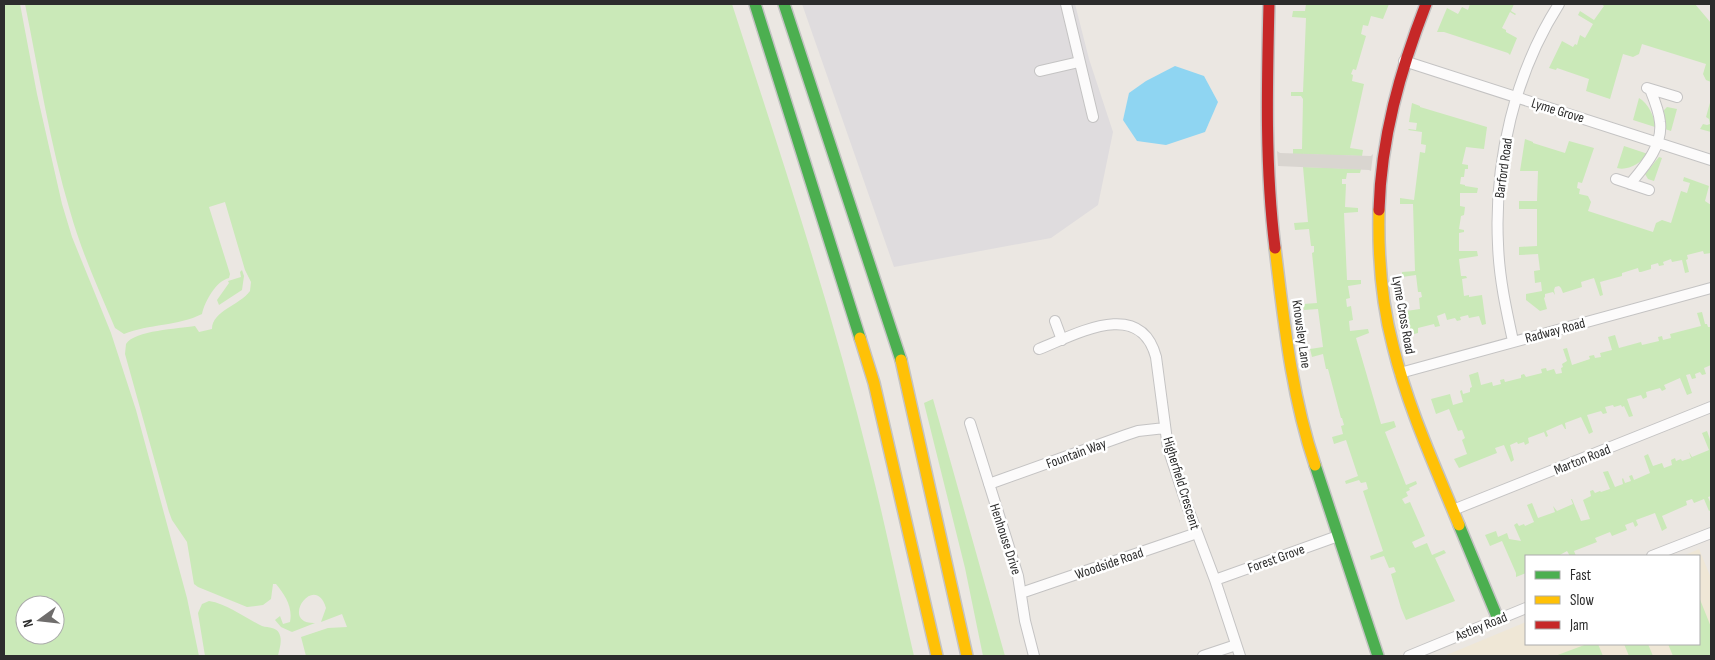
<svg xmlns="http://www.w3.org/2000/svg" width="1715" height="660" font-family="'Sofia Sans Condensed',sans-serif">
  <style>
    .industrial { fill: #dfdcde }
    .education { fill: #efe7d6 }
    .green { fill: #cae9b8; fill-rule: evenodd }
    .plaza { fill: #d9d5d0 }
    .water { fill: #8fd5f2 }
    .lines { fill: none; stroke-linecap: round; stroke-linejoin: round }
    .street-casing { stroke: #c4c3c3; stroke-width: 12 }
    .fast-casing { stroke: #c4c3c3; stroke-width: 14 }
    .slow-casing { stroke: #c4c3c3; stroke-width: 14 }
    .jam-casing { stroke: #c4c3c3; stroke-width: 14 }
    .street { stroke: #fcfbfb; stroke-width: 10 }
    .fast { stroke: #4caf50; stroke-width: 11 }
    .slow { stroke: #ffc107; stroke-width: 11 }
    .jam { stroke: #c62828; stroke-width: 11 }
    .labels { text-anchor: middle; stroke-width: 5; stroke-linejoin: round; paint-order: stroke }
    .street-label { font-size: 14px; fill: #2c2c2c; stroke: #fff }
  </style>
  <rect width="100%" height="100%" fill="#ebe7e2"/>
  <path class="industrial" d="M802,4h273l14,55 24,73 -15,73 -47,33 -157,29z"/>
  <path class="education" d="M1699,549l12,29v78h-267l82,-34v22h173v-88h-16z"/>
  <path class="green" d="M4,4h16l17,90 25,110 10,33 39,96 25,77 51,188 12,58h-195zM25,605h30v30h-30z
    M25,4h707c49,152 100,305 138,460 16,64 29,128 44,192h-608l-5,-19 27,-9 19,-1 -5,-13 -21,8 5,-14c-11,-37 -48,16 -11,15l-23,9 -11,-5 -6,-7 5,-4 3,8 7,-2c3,-15 -5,-27 -14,-38h-3l-2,15 -8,6 -16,2 -49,-20 -4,-3 -7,-42 -15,-22 -3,-8 -44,-158 1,-10c9,-14 52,-15 69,-18l4,6 13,-3c0,-18 28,-24 38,-38l1,-9 -6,-12 -20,-68 -16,5 21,67 -1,4c-13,3 -24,23 -27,36 -24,12 -53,10 -78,20l-9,-6c-16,-38 -34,-77 -45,-117 -20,-67 -31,-138 -45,-207z
    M1306,4h83l-6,15 -12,-3 -3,10 -5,-1 -2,9 5,2 -10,34 -3,-1 -2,5 2,1 -1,6 12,3 -14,64 13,2 -1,6 -69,-2v-5h9l1,-50 -2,-3h-10v-4h12l3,-74 -14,-1 1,-6h12z
    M1470,4h44l-3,7 5,3 -1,1 -5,-3 -8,16 4,2v2l11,6 -7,17 -2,-2 -64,-21h-7l10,-24 11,6 4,-7 6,3z
    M1601,4h94l16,19v59l-5,-2 -3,-6 3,-10 -64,-20 -3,10 -6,3 -10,-3 -13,45 -24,-8 3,-12 -32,-11 -1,2 -7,-2 13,-27 11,6 2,-3 2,1 3,-10 5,3 8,-14 -15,-9 2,-4 14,9 10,-14z
    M1639,98c9,5 16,19 16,29l-22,-7z
    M1711,99v33l-11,-3 3,-5 4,1 3,-1 -1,-5 -3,-2z
    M1412,103l8,3v1l67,20 -3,22 -18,-2 -4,17 6,1v4h-3l-1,8h-3l-1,7 5,1v1l13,2 -1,5h-17v13l5,1 -1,8 -3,1 -2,13 5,1v2l-5,1v18h18l1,5 -19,3 2,17h5l1,2 -5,1 2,17 5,-1v2l13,-2 4,29 -4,1 -3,-9 -10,2 -1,-3 -8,2 1,3 -4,1 -2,-3 -8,2 -2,-7 -8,3 3,10 -5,1 -1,-3 -16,4v5l-8,2 -4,-24 14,-2 -1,-11 3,-1 -1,-5h-3l-2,-17 -14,2v-5l13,-1 -2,-67h-13v-6l14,2 6,-48 5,1 1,-8 -5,-1 1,-12 -14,-2 1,-1 7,1 1,-7 -8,-1z
    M1667,107l10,2 -6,22 -6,-2v-1l-1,-18z
    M1525,139l8,3v1l32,10 4,-12 25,7 -12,35 -4,-1 -1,6 3,1 -1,5 9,2 3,6 -3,9 65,21 3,-9 6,-3 9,3 10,-32 6,2 3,-10 -7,-2 1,-4 25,9 -4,15 6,4v48l-7,1 -1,-3 -16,4 1,4 -2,1 3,12 -4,1 -3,-13 -10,2 -1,-3 -8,3 1,3 -5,1 -1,-3 -7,2v4l-10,3h-2l-1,-4 -16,5v3l-22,6 3,13 -3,1 -6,-18 -13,4 1,5 -19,6 -2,-5 -2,-2 -4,1 -1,3 1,5 -2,-3 -8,2v3l-1,1 3,11 -7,2 -14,-11v-6l16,-3 -1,-9 -6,1 -1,-12 6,-1 -2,-16 -19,1v-8l18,-1v-37h-18v-8h18l1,-30h-18z
    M1624,146l24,8c-7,9 -20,17 -31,14z
    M1659,157l3,1 -8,23 -6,-2 -3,-5z
    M1303,167l58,2 -1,4h-13l-1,6h-4v5h4l-1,23 13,1v4l-14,1 3,67h14v4l-13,2 2,12 -4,1 1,8 4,-1 2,14 -4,1 1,10 18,-2 1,4 -13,5 25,86 13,-3 2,6 -11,5 21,53 10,-4 1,3 -8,4 1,2 -4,2 2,4 -6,3 3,5 5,-2 15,34 -13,6 3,6 12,-5 5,12 12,-5 2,3 -11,5 20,43 -49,19 -5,-12 -10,-34 5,-2 -2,-5 -5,1 -5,-12 -13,4 -1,-4 13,-5 -20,-60 5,-2 -2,-7 -5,1 -2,-3 -13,4 -1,-3 13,-5 -12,-36 -12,4 -2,-7 11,-3 -2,-8 3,-1 -2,-7h-1l-13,-49h-2l-3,-15 -11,3 -2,-8 13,-2 -5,-38 -14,1 -1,-6 14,-1 -5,-50 2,-1v-6h-3l-2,-17 -14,1 -1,-7 14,-1z
    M242,270l2,6 -2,14 -23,15 -2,-5 12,-17 -1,-2 13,-4 -1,-5z
    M1702,312l3,12h2l1,3h3v38l-7,3 2,6 -4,1 -2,-3 -5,2 1,4 -4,1 -2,-5 -4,1 6,18 -5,2 -7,-17 -16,7 2,4 -4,2 -2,-3 -14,4 1,5 -4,2 -2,-4 -14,4 6,17 -4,1 -5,-11 -2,1 -1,-2 -7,2 -1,-2 -8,2 2,6 -4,1 -2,-3 -14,4 6,17 -4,2 -8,-17 -16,6 1,6h-1l-3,-5 -16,7 2,5 -2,1 -2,-5 -16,6 1,5 -4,2 -1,-3 -6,2 -1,-2 -7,3 4,15 -3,2 -7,-17 -9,3 2,5 -38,15 -5,-9 13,-5 -5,-14 3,-2 -3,-8 -4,1 -9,-22 -13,5 -5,-15 19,-5 3,11 10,-3 -3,-11 2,-1 1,4 7,-2v-4l2,-1 -3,-12 9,-3 3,13 11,-3 1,4 8,-2 -1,-4 4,-1 1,3 16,-4v-3l3,-1 2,3 16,-4 -1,-4 5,-1 1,3 7,-2 2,5 6,-1 -1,-5 2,-1 -1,-3 5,-3 -4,-12 4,-1 5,17 18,-6 -1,-3 5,-1 1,3 6,-1 -1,-4 12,-3 -4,-13 7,-2 4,13 22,-6 1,3 17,-4 -1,-4 4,-1 1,4 8,-2 -1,-4 31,-8 -4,-13z
    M933,399l72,257h-22l-18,-88 -41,-165z
    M1707,431l4,11v54l-3,1 3,7v6l-2,1 -5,-12 -10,4 -2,-4 -6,2 1,4 -25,11 5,12 -5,3 -7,-18 -19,7 2,5 -3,2 -2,-5 -8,3 2,5 -15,6 -2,-4 -15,6 2,4 -23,9 2,5h-6l-3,-5 -9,5h-32v17l-10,4v-4l-14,-32 -12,5 -5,-11 11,-4 2,6 9,-4 2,6 12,2 -7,-16 3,-2 2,3 5,-2 1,2 9,-4 -7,-17 5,-2 6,15 17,-6 -2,-6 4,5 16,-7 -2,-5h1l9,22 9,-2 -7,-19 8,-4 -1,-5 3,-1 2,3 5,-2 1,1 9,-3 -7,-17 5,-1 7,16 8,-3 -1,-5 1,-1 2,5 6,-2 -2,-5 3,-1 2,5 16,-7 -6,-17 4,-2 5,12 9,-3 2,5 8,-3 -1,-5 4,-2 1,3 5,-2 1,2 9,-3 -2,-6 3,5 17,-7 -7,-17z
    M1699,597l12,30v29h-38l-5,-12h31z
    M209,601c19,3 36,17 53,25 7,2 14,1 17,7 4,8 0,16 -1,23h-73l-7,-43 4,-9z
    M1587,644h11l5,12h-48z
    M1624,644h24l5,12h-24z"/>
  <path class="plaza" d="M1277,151l3,2 91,3 2,-2 -2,17 -2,-1 -91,-4z"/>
  <path class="water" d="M1175,66l29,10 14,26 -13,30 -39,13 -29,-4 -14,-21 6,-27 17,-12z"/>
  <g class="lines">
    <defs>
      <path id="street" d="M1066,4l27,113
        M1404,61l307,99
        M1040,71l39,-9
        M1647,88l30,9
        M1616,179l33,11
        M1630,184c14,-17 33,-38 30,-62 -1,-11 -6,-23 -10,-33
        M1055,321l7,19
        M1513,341c-7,-32 -14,-64 -15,-97 -4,-83 17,-171 61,-240
        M1039,349c36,-14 101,-52 117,8l12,91 19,58 28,74 25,76
        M1400,373l311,-85
        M970,423l48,153 7,45 9,35
        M989,484l137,-49 12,-4 27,-3
        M1453,510l258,-103
        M1652,556l59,-23
        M1215,580l123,-44
        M1021,593l176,-60
        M1203,656l33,-11
        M1409,656l117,-48"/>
      <path id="fast" d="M755,4l105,334
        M784,4l117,356
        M1315,465l63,191
        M1459,525l39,94"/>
      <path id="slow" d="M1379,210c-1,46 2,91 14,136 15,62 42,120 66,179
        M1275,248c9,73 16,146 40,217
        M860,338l14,45 63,273
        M901,360l66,296"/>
      <path id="jam" d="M1269,4c-2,82 -4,163 6,244
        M1379,210c2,-72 21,-139 47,-206"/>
    </defs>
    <use href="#street" class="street-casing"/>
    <use href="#fast" class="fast-casing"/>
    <use href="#slow" class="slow-casing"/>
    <use href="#jam" class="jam-casing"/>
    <use href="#street" class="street"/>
    <use href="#fast" class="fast"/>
    <use href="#slow" class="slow"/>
    <use href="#jam" class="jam"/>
  </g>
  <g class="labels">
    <g class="street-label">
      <text transform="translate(1558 110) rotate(17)" y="5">Lyme Grove</text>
      <text transform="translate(1503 168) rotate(-82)" y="5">Barford Road</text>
      <text transform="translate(1404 315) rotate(80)" y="5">Lyme Cross Road</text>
      <text transform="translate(1555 330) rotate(-15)" y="5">Radway Road</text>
      <text transform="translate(1302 334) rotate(82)" y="5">Knowsley Lane</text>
      <text transform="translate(1076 453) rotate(-20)" y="5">Fountain Way</text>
      <text transform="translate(1582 459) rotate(-22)" y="5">Marton Road</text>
      <text transform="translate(1182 483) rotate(73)" y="5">Higherfield Crescent</text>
      <text transform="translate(1006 539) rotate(72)" y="5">Henhouse Drive</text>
      <text transform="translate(1276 558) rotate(-20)" y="5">Forest Grove</text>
      <text transform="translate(1109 563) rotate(-19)" y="5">Woodside Road</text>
      <text transform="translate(1481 626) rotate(-22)" y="5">Astley Road</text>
    </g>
  </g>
  <rect width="1715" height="660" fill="none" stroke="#2c2c2c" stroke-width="10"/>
  <rect x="1525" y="555" width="175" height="90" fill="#ffffff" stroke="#ababab"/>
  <rect x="1535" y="571" width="25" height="8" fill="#4caf50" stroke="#ababab"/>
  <text x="1570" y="580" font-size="15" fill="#2c2c2c">Fast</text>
  <rect x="1535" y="596" width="25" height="8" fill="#ffc107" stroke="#ababab"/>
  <text x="1570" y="605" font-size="15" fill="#2c2c2c">Slow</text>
  <rect x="1535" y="621" width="25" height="8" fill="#c62828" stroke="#ababab"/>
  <text x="1570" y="630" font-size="15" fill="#2c2c2c">Jam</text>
  <g transform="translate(40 620) rotate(255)"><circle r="24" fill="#ffffff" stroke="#ababab"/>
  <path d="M0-4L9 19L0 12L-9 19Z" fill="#6f6d6c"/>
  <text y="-8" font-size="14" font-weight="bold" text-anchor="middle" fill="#2c2c2c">N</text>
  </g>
</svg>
